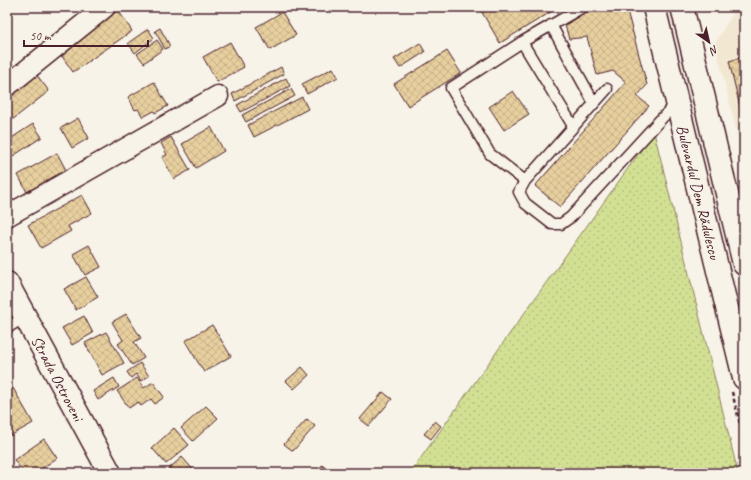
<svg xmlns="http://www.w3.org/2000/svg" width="751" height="480" font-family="Caveat,sans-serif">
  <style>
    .built { fill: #f2e8d2 }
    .grass { fill: url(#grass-dots); stroke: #8e805f }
    .building { fill: url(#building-cross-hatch); stroke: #4a1f2b }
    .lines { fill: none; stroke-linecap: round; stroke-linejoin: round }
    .service-casing { stroke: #4a1f2b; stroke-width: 13 }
    .minor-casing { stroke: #4a1f2b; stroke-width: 23 }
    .tertiary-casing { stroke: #4a1f2b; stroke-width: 25 }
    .secondary-casing { stroke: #4a1f2b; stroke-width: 25 }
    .path { stroke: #4a1f2b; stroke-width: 2.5; stroke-dasharray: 4 3; stroke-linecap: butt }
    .service { stroke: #f7f3e8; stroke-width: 10 }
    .minor { stroke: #f7f3e8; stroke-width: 20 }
    .tertiary { stroke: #f7f3e8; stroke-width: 22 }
    .secondary { stroke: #f7f3e8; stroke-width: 22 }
    .labels { text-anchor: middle; stroke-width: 3; stroke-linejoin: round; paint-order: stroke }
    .street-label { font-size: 16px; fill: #4a1f2b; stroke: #f7f3e8 }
  </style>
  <defs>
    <pattern id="grass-dots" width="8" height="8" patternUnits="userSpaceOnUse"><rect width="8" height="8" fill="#d2e093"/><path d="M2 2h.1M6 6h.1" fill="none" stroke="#b6c07f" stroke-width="1.8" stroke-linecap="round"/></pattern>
    <pattern id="building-cross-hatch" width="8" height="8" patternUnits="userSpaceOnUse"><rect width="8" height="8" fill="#e7cf9e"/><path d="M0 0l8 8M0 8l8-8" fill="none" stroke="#c8b188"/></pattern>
  </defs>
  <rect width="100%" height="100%" fill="#f7f3e8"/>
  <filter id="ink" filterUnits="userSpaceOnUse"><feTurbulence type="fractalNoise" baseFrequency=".025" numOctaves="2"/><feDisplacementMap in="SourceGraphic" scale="8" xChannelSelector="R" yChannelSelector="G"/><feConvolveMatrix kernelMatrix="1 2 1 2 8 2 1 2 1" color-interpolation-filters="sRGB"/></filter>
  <g filter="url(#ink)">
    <path class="built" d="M737,7h7v155l-29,-119z"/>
    <path class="grass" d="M654,132l84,341h-328z"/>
    <path class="building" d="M484,7h75l-59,36 -20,-34z
      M597,7h29l21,78 -10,11 12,10 -89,101 -25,-21 91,-104 -13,-11 -16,4 -10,-38 -18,2 -4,-14z
      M118,10l14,21 -59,41 -14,-20z
      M282,12l14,23 -26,15 -14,-23z
      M160,28l10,18 -5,3 -10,-18z
      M148,29l6,9 -19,15 -7,-10z
      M157,40l6,9 -19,14 -7,-9z
      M230,42l14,25 -27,15 -14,-25z
      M420,43l5,9 -25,16 -6,-9z
      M447,51l14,22 -53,33 -14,-22z
      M744,57v67l-15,-63z
      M281,67l3,7 -49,27 -3,-7z
      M333,68l5,9 -31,17 -5,-10z
      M36,74l13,17 -42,33v-27z
      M286,78l4,8 -49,26 -4,-7z
      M154,82l14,24 -13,7 -1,-2 -11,6 -5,-8 -3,1 -7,-13z
      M291,89l4,7 -49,26 -4,-7z
      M513,91l16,23 -25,16 -15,-23z
      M302,97l6,12 -54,28 -6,-12z
      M78,118l11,20 -17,10 -11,-20z
      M33,124l9,13 -35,23v-19z
      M211,127l13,24 -28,17 -14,-24z
      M171,137l19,33 -16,9 -12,-22 5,-2 -6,-12z
      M57,153l9,17 -39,22 -9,-17z
      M82,195l10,18 -24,13 3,5 -30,17 -13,-23z
      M89,245l12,22 -16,8 -12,-21z
      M86,277l12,20 -22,13 -12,-21z
      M126,314l15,24 -7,4 10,16 -12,7 -14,-21 5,-4 -11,-18z
      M84,316l9,17 -21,12 -10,-17z
      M212,325l19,31 -27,16 -19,-31z
      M106,332l18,31 -22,12 -17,-32z
      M140,363l9,13 -8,5 -5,-7 -5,4 -4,-6z
      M302,367l7,8 -15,14 -8,-8z
      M114,378l5,9 -21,13 -5,-9z
      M137,378l7,10 9,-6 11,15 -9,7 -4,-5 -10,7 -3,-4 -9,6 -12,-17z
      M13,388l20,35 -23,13 -3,-5v-39z
      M383,392l9,7 -23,27 -9,-7z
      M206,406l12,12 -25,23 -12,-13z
      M307,419l8,7 -22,25 -9,-7z
      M435,421l6,5 -10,13 -7,-5z
      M174,428l15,17 -23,19 -14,-16z
      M44,439l13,19 -22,15h-11l-10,-13z
      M182,457l14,16h-32z
      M322,465l9,8h-15z"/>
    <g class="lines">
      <defs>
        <path id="service" d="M551,25l43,78
          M522,42l-71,46 39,66 35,27
          M607,89l-82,92 -6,11 6,11 27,21h9l10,-7 90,-98 16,-16
          M573,126l-51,-84 61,-35
          M7,328l18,-11"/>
        <path id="minor" d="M7,86l98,-79
          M7,216l211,-120"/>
        <path id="tertiary" d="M7,283l103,190"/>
        <path id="secondary" d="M654,7l90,371
          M682,7l62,257"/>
      </defs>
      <use href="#service" class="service-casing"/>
      <use href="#minor" class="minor-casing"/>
      <use href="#tertiary" class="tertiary-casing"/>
      <use href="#secondary" class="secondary-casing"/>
      <path class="path" d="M732,392l12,48"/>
      <use href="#service" class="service"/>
      <use href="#minor" class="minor"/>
      <use href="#tertiary" class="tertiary"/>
      <use href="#secondary" class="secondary"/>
    </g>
  </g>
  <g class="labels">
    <g class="street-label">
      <text transform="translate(699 192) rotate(76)" y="6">Bulevardul Dem Rădulescu</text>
      <text transform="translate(58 378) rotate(62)" y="6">Strada Ostroveni</text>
    </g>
  </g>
  <rect width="751" height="480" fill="none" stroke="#f7f3e8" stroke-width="24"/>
  <rect x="12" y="12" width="727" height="456" fill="none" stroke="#4a1f2b" stroke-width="1.5" filter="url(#ink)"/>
  <g transform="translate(709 42) rotate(146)" stroke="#f7f3e8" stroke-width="3" paint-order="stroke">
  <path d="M0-3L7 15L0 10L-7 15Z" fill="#4a1f2b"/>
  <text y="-6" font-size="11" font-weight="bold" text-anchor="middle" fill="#4a1f2b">N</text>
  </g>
  <path d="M24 40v6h124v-6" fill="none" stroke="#4a1f2b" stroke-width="2"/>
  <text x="30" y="40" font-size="12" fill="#4a1f2b" stroke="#f7f3e8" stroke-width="3" paint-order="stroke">50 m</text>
</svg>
